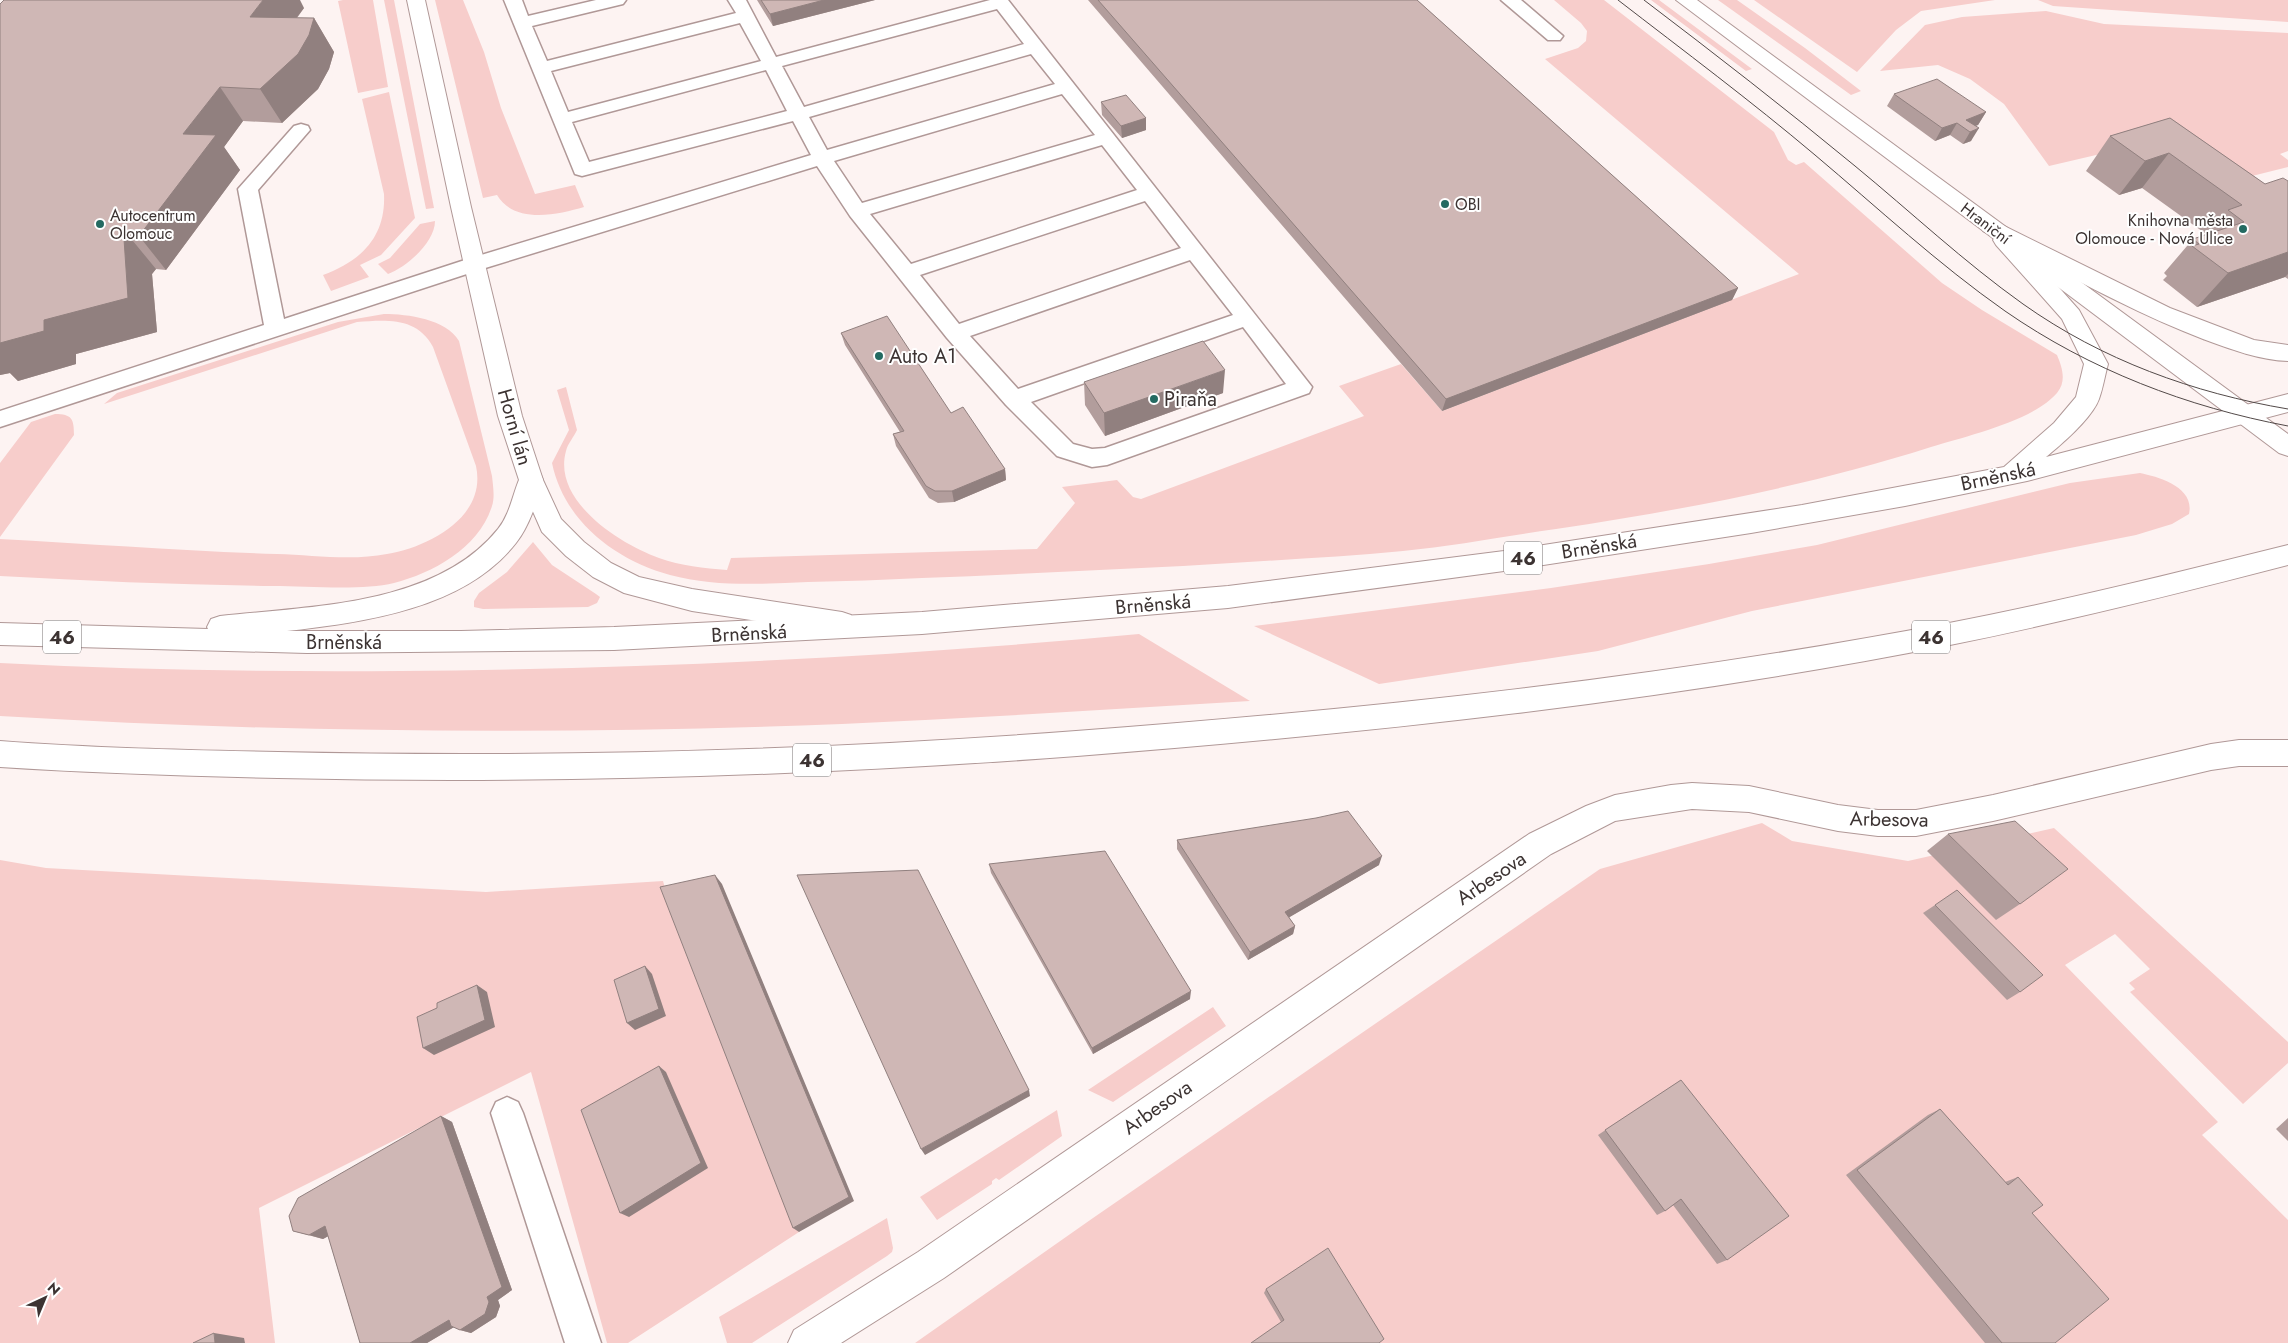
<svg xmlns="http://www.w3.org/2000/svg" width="2288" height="1343" font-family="Jost,sans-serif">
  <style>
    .green { fill: #f7cdcb }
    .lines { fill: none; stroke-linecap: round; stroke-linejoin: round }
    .service-casing { stroke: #b09897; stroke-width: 3 }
    .minor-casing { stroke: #b09897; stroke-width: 2 }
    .tertiary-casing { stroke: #b09897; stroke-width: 2 }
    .primary-casing { stroke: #b09897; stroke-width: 2 }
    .service { fill: #fff; fill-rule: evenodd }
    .minor { fill: #fff; fill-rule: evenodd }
    .tertiary { fill: #fff; fill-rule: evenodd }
    .primary { fill: #fff; fill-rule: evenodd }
    .tram { stroke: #534a49; stroke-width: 1 }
    .wall { fill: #b29d9c }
    .shaded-wall { fill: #91807f }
    .building { fill: #cfb7b5; stroke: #91807f }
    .poi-dot { fill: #236a61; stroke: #fff; stroke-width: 2 }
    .labels { text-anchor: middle; stroke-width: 4; stroke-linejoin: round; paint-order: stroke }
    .far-poi-label { font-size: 16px; fill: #3c3332; stroke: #fff; text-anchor: start }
    .far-street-label { font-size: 16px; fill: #3c3332; stroke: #fff }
    .shield { fill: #fff; stroke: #767070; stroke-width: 1 }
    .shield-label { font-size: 19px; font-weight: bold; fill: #3c3332 }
    .poi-label { font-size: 20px; fill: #3c3332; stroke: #fff; text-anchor: start }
    .street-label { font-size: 20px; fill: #3c3332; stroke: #fff }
  </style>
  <rect width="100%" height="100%" fill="#fdf3f2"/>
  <path class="green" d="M343,0h30l15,87 -30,6 -20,-92z
    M384,0h10l40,208 -8,1z
    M435,0h28l21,52 17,56 34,86 40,-9 9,22c-27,8 -70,17 -87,-12l-14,3z
    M1554,0h50l170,132 14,28 8,5 8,-3 138,121 40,27 75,45c5,12 10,26 0,38 -24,28 -91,43 -126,54 -122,39 -248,63 -375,82 -51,7 -102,17 -153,22 -73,7 -147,10 -220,15 -87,4 -174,9 -261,12 -38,2 -76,3 -114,4 -46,2 -94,5 -138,-7 -55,-15 -106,-54 -118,-112l17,-33 -12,-40 9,-3 11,43c-3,7 -9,13 -11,21 -14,50 54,93 93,107 22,8 45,10 68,12l4,-12 306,-9 38,-46 -13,-16 55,-7 16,17 8,2 223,-83 -25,-30 62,-22 41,47 357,-137 -254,-215 33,-11 8,-7 1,-10 -6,-8z
    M1651,0h8l93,69 -6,2z
    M1718,0h19l68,48 56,43 -10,4z
    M1754,0h241l-74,11 -25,19 -39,42z
    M2038,0h250v22l-235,-16z
    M2046,11l58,13 184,9v118l-8,3 8,6v7l-44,11 -88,-37 -107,25 -45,-62 -34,-25 -32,-14 -58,6 45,-46 37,-8z
    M389,92l26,126 -34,37 -21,10 9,12 -38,14 -8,-16c38,-14 63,-38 61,-81l-22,-95z
    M435,221c0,21 -28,46 -47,53l-10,-10 12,-6 30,-34z
    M384,314c24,0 62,5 75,27l33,135c1,10 3,21 0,30 -13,42 -59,67 -98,77 -32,8 -87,3 -121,3 -91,-1 -182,-5 -273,-10v-37c92,5 184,12 277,15 35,1 75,7 110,0 42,-7 100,-37 89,-88l-43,-119c-16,-30 -46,-27 -76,-25l-253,82 13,-11 221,-71z
    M55,414c17,0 19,5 19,21l-74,102v-74l31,-41z
    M2140,473c19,4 55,14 49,41l-17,10 -36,11 -384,76 -154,40 -219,33 -125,-58 297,-38 158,-24 108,-19 253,-62z
    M533,542l19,23 44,29 4,3 -3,6 -9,4 -105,2 -9,-2v-6l5,-8 28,-21z
    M1139,634l111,67c-136,8 -272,17 -408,23 -280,11 -562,9 -842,-8v-53c134,7 267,9 401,8 246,-2 493,-14 738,-37z
    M1762,823l30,18 116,20 146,-33 234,214v21l-45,41 -113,-112 5,-3 -6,-6 21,-14 -35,-35 -50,31 153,157 -16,13 86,85v123h-1373l178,-125 507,-349z
    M0,860l46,8 440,24 177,-11 4,14 132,337 -171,111h-21l-76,-271 -272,136 16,135h-275z
    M1213,1007l13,19 -113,76 -25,-12z
    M1057,1110l5,26 -63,44 -3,-2 -4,3v3l-55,36 -17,-23z
    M887,1218l6,30 -1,4 -5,4 -135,87h-25l-8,-26z"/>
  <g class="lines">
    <defs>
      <path id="service" d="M504,0h18l6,16 68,-16h30l-3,4 -91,22 15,35 189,-48 -8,-13h18l30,57 214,-57h18l304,387 -3,6 -202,72 -15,2 -35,-11 -51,-51 -59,-67 -97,-122 -33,-50 -335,103 -482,158v-16l264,-86 -26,-136 56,-63 7,-2 7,2 2,4 -52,60 26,129 184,-60 343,-104 -18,-34 -211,55 -7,-2zM997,9l27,35 -220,63 -22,-41zM740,23l21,38 -193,51 -17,-41zM1031,54l24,30 -228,66 -18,-33zM766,70l21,41 -198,51 -17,-40zM1062,94l33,41 -233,68 -28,-42zM1102,145l35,45 -226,74 -41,-50zM1145,201l36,47 -222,76 -39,-49zM1190,260l43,55 -215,74 -48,-53zM1243,327l43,57 -181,64 -13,1 -19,-5 -42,-42z
        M1501,0h20l42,36 -3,4h-12z
        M507,1097l11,5 5,11 78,230h-36l-74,-230 5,-11z"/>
      <path id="minor" d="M2239,740h49v26h-49l-28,4 -218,51 -77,15h-38l-40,-5 -89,-19 -57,-3 -77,12 -64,33 -607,424 -103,65h-53l6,-13 124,-78 611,-418 57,-28 29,-11 56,-10 21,-2 57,3 89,19 40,5h38l77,-15 218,-51z"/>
      <path id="tertiary" d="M407,0h18l46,207 51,209 21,64 18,39 23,23 27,21 28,14 53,12 150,23 9,3 4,8 -4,8 -9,3 -150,-23 -68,-18 -31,-16 -27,-21 -24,-24 -23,-52 -21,-64 -47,-209z
        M1676,0h21l591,434v22l-9,-3z"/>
      <path id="primary" d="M1990,219l180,89 84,32 34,5v16c-29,-1 -58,-12 -85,-22 -60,-23 -116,-53 -172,-83l48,54 29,54c-3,11 -5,24 -9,35 -7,19 -37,45 -53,58l242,-63v18l-261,69 -122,25 -154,27 -247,38 -276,37 -306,26 -308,16 -307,3 -307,-8v-22l208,6 -1,-2 4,-8 9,-3c91,-10 216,-10 278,-87 13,-16 15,-38 24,-56l9,-2 9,2 3,7c-6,21 -13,45 -27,63 -52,66 -151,79 -229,88h174l153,-4 308,-15 306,-26 276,-35 298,-46 202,-38 50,-44 22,-26 8,-33 -22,-45 -66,-74 -3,-5 2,-3 -12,-6 -4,-5 4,-5z
        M2288,545v20c-112,29 -224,57 -338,80 -288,57 -581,88 -873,111 -266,20 -533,28 -799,22 -93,-2 -186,-5 -278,-11v-26c92,7 185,9 278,11 266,6 533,-1 798,-21 293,-22 585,-53 873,-108 114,-22 227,-50 339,-78z"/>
    </defs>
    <use href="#service" class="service-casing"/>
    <use href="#minor" class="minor-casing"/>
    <use href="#tertiary" class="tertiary-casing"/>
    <use href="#primary" class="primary-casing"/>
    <use href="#service" class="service"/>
    <use href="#minor" class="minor"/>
    <use href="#tertiary" class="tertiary"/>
    <use href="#primary" class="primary"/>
    <path class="tram" d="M1618,0c66,51 133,101 197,155 63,53 123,109 190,156 85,59 182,96 283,115
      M1644,0c71,54 142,109 211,166 56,46 109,96 168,138 79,56 170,89 265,105"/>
  </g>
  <path class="wall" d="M757,0h118l-102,26z
    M1088,0h329l321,288 -6,12 -290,111z
    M0,4l304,4 -7,10h17l20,34 -5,17 -11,20 -36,34 -39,-2 -19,26 16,23 -74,100 -10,-1 -4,5 5,58 -81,22v10l-58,17 -8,-8 -10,2z
    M1894,94l92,18 -8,13 -3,1 -4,15 -8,3 -13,-9 -15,6 -48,-35z
    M1101,102l45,16v12l-24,8 -20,-23z
    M2170,118l95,66 23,-3v98l-3,-2 -88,30 -34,-27 4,-4 -3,-3 29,-34 13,-5 -64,-46 -23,7 -33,-24 24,-35z
    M841,333l110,80 54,56 1,11 -52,22 -16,1 -9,-5 -33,-52 -3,-12 7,-2 -55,-87z
    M1084,382l139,11 -118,43 -20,-31z
    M1948,834l72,70 -24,16 -69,-69z
    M1177,840l202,25 -90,52 6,9 -2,8 -45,26 -71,-111z
    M989,864l201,135 -97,55 -102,-181z
    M1935,905l85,87 -13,8 -84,-87z
    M1681,1080l46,180 -10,4 -44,-59 -8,6 -8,4 -59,-80z
    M1940,1109l65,73 13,-5 14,36 23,130h-70l-139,-168 82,-60z
    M441,1116l11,6 60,168 -14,10 2,6 -4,11 -25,16 -11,-3 -6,-3 -27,16h-67l-32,-107 -5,3 -30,-8z
    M2288,1118v23l-12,-12z
    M1266,1289l113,54 -98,-21 -17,-29z"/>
  <path class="shaded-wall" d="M263,0h37l4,8 -33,43 -21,-34z
    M824,0h51l-102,26 -3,-12z
    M314,18l20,34 -5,17 -11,20 -36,34 -22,-34z
    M220,87l23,34 -19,26 16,23 -74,100 -27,-34 44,-102z
    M1986,112l-8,13 -11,4 -1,-9z
    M1146,118v12l-24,8 -1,-12z
    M1957,123l-7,12 -15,6 7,-13z
    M1979,128l-8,13 -8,3 7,-12z
    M2169,153l-27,35 -23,7 26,-34z
    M128,235l28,34 -4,5 5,58 -81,22v10l-58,17 -8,-8 -10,2v-32l44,-23z
    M2288,252v22l-3,3 -88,30 31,-34z
    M1738,288l-6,12 -290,111 4,-12z
    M1225,370l-2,23 -118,43 -1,-23z
    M1005,469l1,11 -52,22 -2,-11z
    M1382,856l-3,9 -96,56 2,-9z
    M715,875l7,9 132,317 -55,31 -6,-4z
    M1295,926l-2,8 -45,26 2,-8z
    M645,966l7,8 14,42 -31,14 -8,-7z
    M477,985l10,7 8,35 -61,28 -11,-7z
    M1191,991l-1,8 -97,55 -1,-6z
    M659,1066l7,6 42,96 -79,49 -9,-4z
    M1029,1090l1,6 -105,59 -4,-6z
    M441,1116l11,6 60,168 -14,10 2,6 -4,11 -25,16 -11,-3z
    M325,1226l13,5 -15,8 -14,-4z
    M449,1320l12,3 -34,20h-17z
    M214,1333l30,5 1,5h-30z"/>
  <path class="building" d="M4,0h259l-13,17 64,1 -5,17 -11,19 -38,35 -40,-2 -37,47 33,1 -77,101 -11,-1 -4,4 4,59 -84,22v11l-44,12v-339z
    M761,0h63l-54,14z
    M1098,0h319l321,288 -292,111z
    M1937,79l49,33 -20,8 13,8 -9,4 -13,-9 -15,5 -48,-34z
    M1126,95l20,23 -25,8 -20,-24z
    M2170,118l95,66 18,-6 5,3v71l-60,21 -36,-27 7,-2 -6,-5 51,-17 -16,-12 14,-5 -73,-52 -24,8 -35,-25z
    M887,316l64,97 12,-6 42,62 -53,22h-17l-9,-5 -33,-52 11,-3 -63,-98z
    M1203,341l22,29 -121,43 -20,-31z
    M1348,811l34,45 -97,56 10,14 -45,26 -73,-112 139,-22z
    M2015,821l53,48 -48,35 -72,-70z
    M1105,851l86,140 -99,57 -103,-184z
    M918,870l111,220 -108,59 -124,-274z
    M715,875l134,322 -56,31 -133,-341z
    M1957,890l86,85 -23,17 -85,-87z
    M645,966l14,43 -32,14 -13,-43z
    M477,985l8,35 -62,28 -6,-31 20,-9v-5z
    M659,1066l42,97 -81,50 -39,-103z
    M1681,1080l108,136 -62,44 -46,-61 -16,12 -60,-81z
    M1940,1109l68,76 10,-8 25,28 -11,8 77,86 -54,44h-53l-145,-173z
    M441,1116l61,171 -15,10 2,5 -4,12 -25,16 -9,-4 -2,-6 -39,23h-50l-35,-117 -16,9 -16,-4 -4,-15 9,-18z
    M1328,1248l56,91 -5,4h-128l33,-23 -18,-31z
    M214,1333l1,10h-22z"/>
  <g class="poi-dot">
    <circle cx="1445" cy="204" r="5"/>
    <circle cx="100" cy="224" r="5"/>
    <circle cx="2243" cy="229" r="5"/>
    <circle cx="879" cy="356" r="5"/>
    <circle cx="1154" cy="399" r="5"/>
  </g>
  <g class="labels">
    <g class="far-poi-label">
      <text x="1455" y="210">OBI</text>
      <text x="110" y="221">Autocentrum<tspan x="110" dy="18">Olomouc</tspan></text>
      <text x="2233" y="226" text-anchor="end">Knihovna města<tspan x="2233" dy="18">Olomouce - Nová Ulice</tspan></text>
    </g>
    <g class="far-street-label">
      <text transform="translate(1986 223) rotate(37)" y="6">Hraniční</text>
    </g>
    <g class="shield">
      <rect x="1504" y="541.5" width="38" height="33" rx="4"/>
      <rect x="43" y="620.5" width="38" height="33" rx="4"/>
      <rect x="1912" y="620.5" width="38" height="33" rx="4"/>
      <rect x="793" y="743.5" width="38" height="33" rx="4"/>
    </g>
    <g class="shield-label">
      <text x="1523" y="565">46</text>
      <text x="62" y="644">46</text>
      <text x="1931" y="644">46</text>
      <text x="812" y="767">46</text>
    </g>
    <g class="poi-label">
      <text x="889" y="363">Auto A1</text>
      <text x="1164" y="406">Piraňa</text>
    </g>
    <g class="street-label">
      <text transform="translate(515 427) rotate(74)" y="7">Horní lán</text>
      <text transform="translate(1998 476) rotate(-12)" y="7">Brněnská</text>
      <text transform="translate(1599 546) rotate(-9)" y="7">Brněnská</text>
      <text transform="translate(1153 604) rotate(-5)" y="7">Brněnská</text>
      <text transform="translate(749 633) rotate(-3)" y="7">Brněnská</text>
      <text x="344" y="649">Brněnská</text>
      <text transform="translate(1889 819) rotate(1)" y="7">Arbesova</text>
      <text transform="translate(1491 878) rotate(-34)" y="7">Arbesova</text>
      <text transform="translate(1157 1107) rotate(-35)" y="7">Arbesova</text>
    </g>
  </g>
  <g transform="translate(45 1298) rotate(44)" stroke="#ffffff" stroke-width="4" paint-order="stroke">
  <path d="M0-4L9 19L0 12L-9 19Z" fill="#3c3332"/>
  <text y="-8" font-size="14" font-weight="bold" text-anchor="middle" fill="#3c3332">N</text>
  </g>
</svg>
